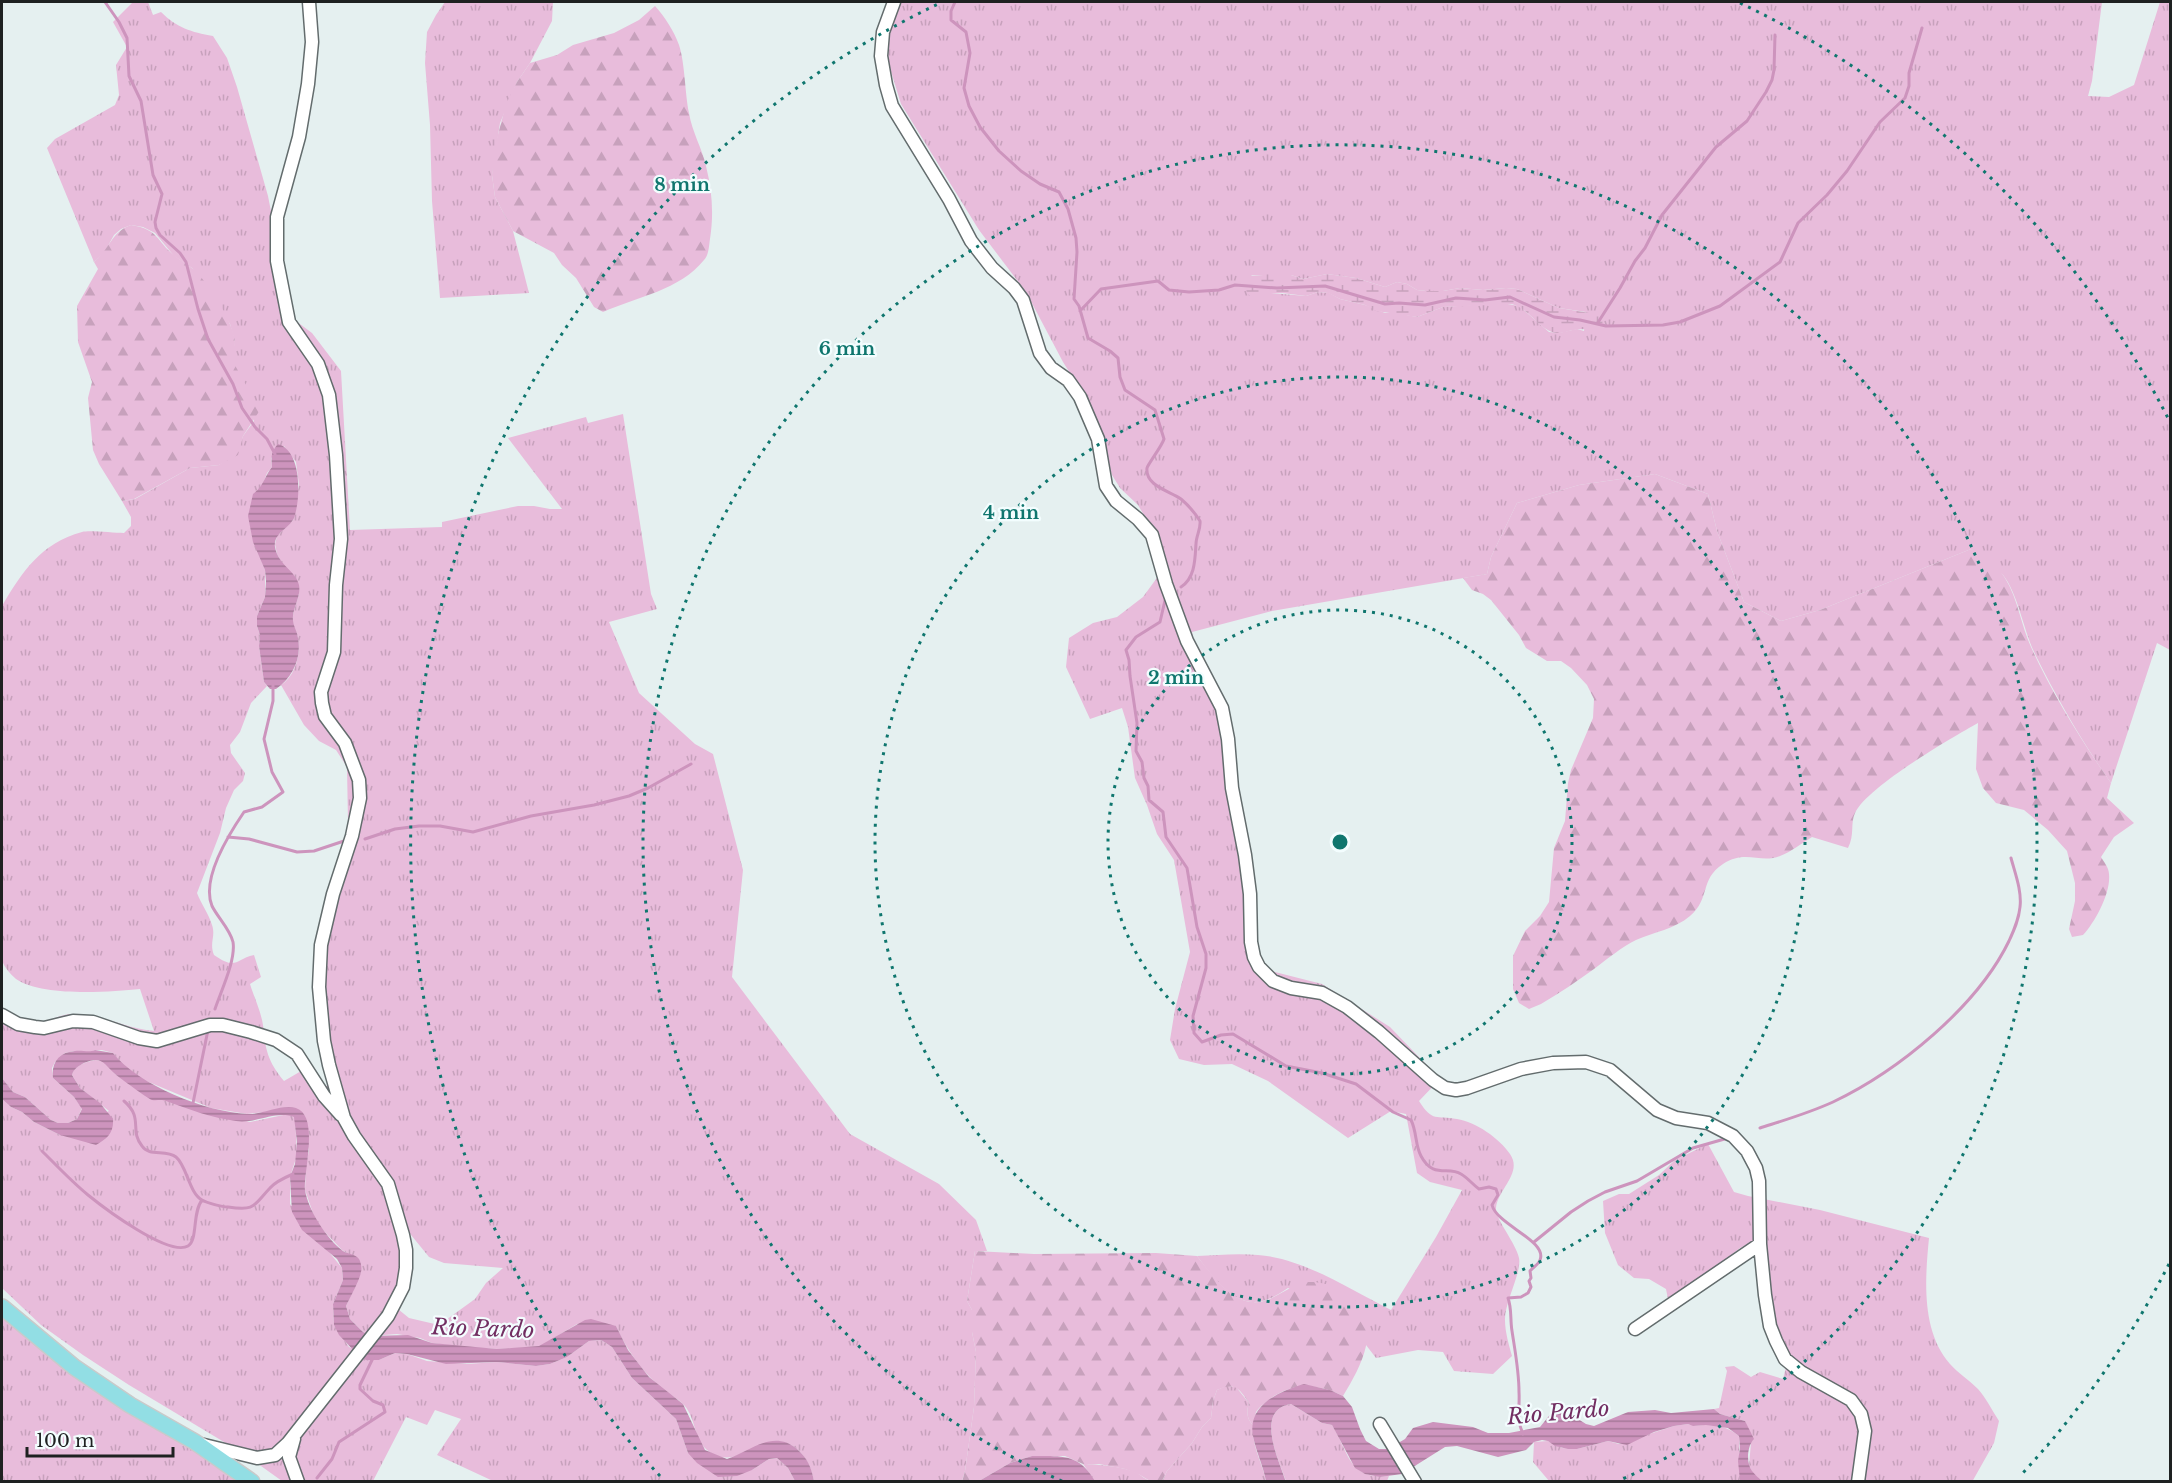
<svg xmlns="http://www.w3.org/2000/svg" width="2172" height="1483" font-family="'Libre Baskerville',serif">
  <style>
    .grass { fill: url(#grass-tufts); fill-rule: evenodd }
    .forest { fill: url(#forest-firs) }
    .wetland { fill: url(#wetland-marsh) }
    .water { fill: url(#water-rules) }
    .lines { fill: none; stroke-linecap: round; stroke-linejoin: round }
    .stream { stroke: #cd94bd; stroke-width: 3 }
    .minor-casing { stroke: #636c6d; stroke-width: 15 }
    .major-casing { stroke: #c9caca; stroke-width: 18 }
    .minor { stroke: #fff; stroke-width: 12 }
    .major { stroke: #92dee4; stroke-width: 15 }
    .ring { fill: none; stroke: #0f766e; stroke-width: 3; stroke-dasharray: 3 6 }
    .labels { text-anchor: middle; stroke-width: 4.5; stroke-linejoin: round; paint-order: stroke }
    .water-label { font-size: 22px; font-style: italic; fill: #722e62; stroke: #f3fdfe }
    .centre { fill: #0f766e; stroke: #f3fdfe; stroke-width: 3 }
    .ring-label { font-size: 18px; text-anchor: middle; font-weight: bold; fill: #0f766e; stroke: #f3fdfe; stroke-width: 4.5; stroke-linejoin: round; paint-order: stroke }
  </style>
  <defs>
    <pattern id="grass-tufts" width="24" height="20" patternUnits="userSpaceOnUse" patternTransform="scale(1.5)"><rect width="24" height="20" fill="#e8bcdb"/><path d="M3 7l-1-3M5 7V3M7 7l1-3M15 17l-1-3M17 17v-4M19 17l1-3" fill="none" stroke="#c7a1bc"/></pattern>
    <pattern id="forest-firs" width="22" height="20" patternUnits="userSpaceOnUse" patternTransform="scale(1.5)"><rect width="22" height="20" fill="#e8bcdb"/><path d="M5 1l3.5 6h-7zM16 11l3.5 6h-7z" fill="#c7a1bc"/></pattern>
    <pattern id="wetland-marsh" width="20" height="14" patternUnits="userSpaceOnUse" patternTransform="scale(1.5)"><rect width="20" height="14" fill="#e8bcdb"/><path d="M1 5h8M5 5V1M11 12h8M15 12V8" fill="none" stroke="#c7a1bc"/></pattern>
    <pattern id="water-rules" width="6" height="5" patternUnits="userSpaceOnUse" patternTransform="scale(1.5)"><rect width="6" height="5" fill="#cd94bd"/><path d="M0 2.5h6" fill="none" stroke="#a67899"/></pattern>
  </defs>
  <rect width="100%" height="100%" fill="#e5f0f0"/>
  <path class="grass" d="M133,2h15l5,13 8,-3c16,16 30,20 52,24l14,22 10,29 31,109 24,122 20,15 29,38 9,159 92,-3v-5l76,-16h16l16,3h12l-54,-71 78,-21 2,6 35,-9 28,180 6,15 -48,13 30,71 56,51 18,10 30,116 -11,107 118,157 89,50 37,36 11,31h-12l-8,50 5,9v22l4,20 -2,55 -9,64 -3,10h-148c-3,-13 -6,-21 -16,-31 -30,-26 -54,20 -85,4 -20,-10 -16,-35 -29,-49 -5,-6 -13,-9 -19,-14 -21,-17 -38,-40 -49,-65l-39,-2 -38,23 -42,2 -35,-2 -30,-4 -12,-5 -23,-4 -27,2 -7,-4 -13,-13 -4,-13 15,-34 -12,-18 -7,-4 -21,-22 -7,-12 -9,-26 1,-24 3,-16 -13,-42 -49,6 -36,-6 -72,-30 -18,-15 -8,-10 -11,-3h-7l-4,3 -18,-2 -8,2 -10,9 -3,6 1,10 21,19 8,11 -5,11 -9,4h-10l-7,-3 -26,-23 -12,-5 -11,-14v-70c10,9 29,16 43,13 9,-2 18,-7 27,-7 29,-1 54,15 82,17l-14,-42c-31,3 -98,8 -124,-10 -6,-5 -11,-11 -14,-18v-355c20,-34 39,-63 80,-74 8,-2 31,1 42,1l7,-7v-9l-9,-16 13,-2 55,-31 29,-3 19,-15 5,-14 11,-15 -16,-49 -7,-12 4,-18 -5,-18 -38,-56 -18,-12 -19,-23 -12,-6 -12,-2 -10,4 -7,6 -10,18 -10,9 -47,-114 8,-9 60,-34 4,-10 -3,-30 11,-18 -14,-25zM284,446l12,16 3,23 -6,35 -16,16 -2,8 2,10 22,40c-2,9 -7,18 -6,28 0,6 5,11 5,17 3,16 -3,37 -17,46l23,40 15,16 17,9 11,17 1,56 -4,32 -19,82 -2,47 8,68 6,16 -1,10 -6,7 -8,2 -14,-20 -24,14c-16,-19 -19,-32 -21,-56 -2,-13 -9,-28 -13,-41l11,-7 -7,-22c-19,4 -17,16 -40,0 -5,-13 2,-18 -2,-30 -3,-11 -11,-21 -15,-32l23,-60 6,-25 8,-18 9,-9 2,-8 -14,-20 -1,-8 10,-13 11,-29 16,-17 -3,-4 -5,-36 1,-11 -3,-9v-10l8,-19v-27l-4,-11v-70l6,-16 5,-6 -1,-9zM407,1230l22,27 15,6 59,5 -17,15 -11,16 -36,26 -30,-7 -16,-13 6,-19z
    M445,2h108l-1,19 -22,42 -13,19 -17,41 -8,52 3,22 18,34 16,62 -89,5 -8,-97 -2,-76 -5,-62 2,-31 9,-17z
    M889,2h1213l-10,79 -4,15 21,1 25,-12 26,-83h10v648l-13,-7 -46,140c-29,-41 -53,-83 -75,-127 -12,-23 -18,-63 -33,-81 -9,-10 -22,-18 -32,-26l-151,61 -39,11 -37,-19 -27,-71 -9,-37 -53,-20 -76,11 -62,18 -26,54 -4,17 -215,37 -80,21 2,9 23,49 36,260 18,21 51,13 68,43 50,52 -21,22c14,22 17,14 38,18 19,3 42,19 53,35 13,19 -12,35 -14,54 -1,11 20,35 23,50 3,14 -15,46 -14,62 0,12 4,25 7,36l-19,18 -39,-3 -11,-19 -25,-2 -42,8 -10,-13v-18l-78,-39c-11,7 -21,14 -34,14 -23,1 -45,-30 -57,-46 20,-1 41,-3 61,-1 45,3 93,35 133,55l45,-73 26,-47 -32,-8 -13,-9 -11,-59 -15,-3 -43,27 -80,-57 -36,-17 -28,1 -25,-6 -9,-19 5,-31 15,-57 -16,-92 -17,-26 -10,-29 -12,-27 -7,-51 -6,-19 -32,11 -24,-52 3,-29 24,-15 24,-6 26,-20 16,-22 -8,-48 -13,-22 -18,-17 -8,-13 -22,-70 -27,-43 -37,-70 -47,-62 -78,-126 -16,-52zM1327,274l29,4 29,9 12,-5 10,2 10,6 10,1h16l17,-3 23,2 23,-2 11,1 42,19 27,4 -2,19 -7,-2 -18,4 -10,-1 -30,-26 -17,-3 -59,4 -26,10 -21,-4h-11l-20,-8 -25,-6 -11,-6 -11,-1 -12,4 -35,-3 -20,-18h40l12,4z
    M95,1060l10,1 10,13 38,26 10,-1 87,23 38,-8 7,3 2,38 -7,22v27l52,64 1,12 -10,24 1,21 15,22 30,13 16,-7 12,1 20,7 40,3 30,-2 39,4 14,-2 17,-7 22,-16 12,-1 11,7 20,31 44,41 12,34 64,17 17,-11 8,-1 11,10 7,13h-302l-56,-26 24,-36 -26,-9 -8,15 -21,-8 -33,64h-91l-38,-27 -115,-69 -46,-30 -42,-30 -39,-37v-189l9,8 11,5 12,10 26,13 49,-24 -29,-23 -8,-13c2,-10 15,-13 23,-15z
    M1708,1144l26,48 14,4 72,14 109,28c-4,41 -8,93 21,126 8,9 19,16 28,25 8,9 14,21 21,32l-5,22 -22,39 -210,-1 -9,-7 -4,-8 2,-24 -6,-21 -25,-7 -6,-5 5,-1 8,-37 -2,-4 9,-1 17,11 9,-5 23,7 3,-12 -7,-20 -22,-104h-7l-10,5 -71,56 -3,-15 -17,-10 -15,-1 -16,-13 -13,-32 -2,-32 16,-7h10l30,-19 16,-15z
    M2,1311l253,170h-253z
    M1226,1386l10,1 13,16c-3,10 -2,16 5,23 -4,17 9,38 12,55l-104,1 5,-11 25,-28 10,-16 9,-9 2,-17 4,-11z
    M1291,1404l31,19 10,2c17,27 16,55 57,51l-2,5h-101c-7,-21 -32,-71 5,-77z
    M1688,1424c7,3 11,1 19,1 13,0 22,3 32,11l1,46 -191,-1 -16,-19 1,-20 14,-1 14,7 15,1 31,-8 11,3 55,-18z
    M1083,1464c14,0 42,3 54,9 5,3 8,6 13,8h-55z"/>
  <path class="forest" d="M655,6c10,11 19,25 24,39 6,18 6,49 10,68 3,19 13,35 17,53 6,24 8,48 4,73 -1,6 -1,16 -6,21 -24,30 -67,37 -101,52l-9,-5 -18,-29 -14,-13 -8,-12 -41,-22 -18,-34 -3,-22 2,-25 12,-46 11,-22 13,-19 27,-8 16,-10 41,-12 25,-13z
    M131,225c29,5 24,15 44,31 6,5 13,8 19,14 14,12 40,53 41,72 0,5 -2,13 -3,18l28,50 -17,26 -5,19 -19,10 -29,3 -56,31 -12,2 -23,-37 -6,-14 -5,-52 4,-16 -14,-40 -1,-36 21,-37 -4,-7c16,-13 17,-30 37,-37z
    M1655,474l53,20 9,37 27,71 37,19 39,-11 151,-61c14,4 26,16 34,29 13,21 16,47 26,69 22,48 50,93 80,136l-4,15 27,25 -20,14 -13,20c3,5 8,11 8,17 2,19 -14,48 -26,61l-11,2 -3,-8 6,-28v-18l-8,-32 -19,-21 -24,-20 -28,-7 -13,-15 -7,-19 2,-46c-27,15 -111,64 -123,90 -5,11 0,21 -7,35l-36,-11c-10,6 -21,15 -32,19 -20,8 -34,-7 -57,8 -24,16 -12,34 -33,52 -15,13 -36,16 -54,24 -14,7 -29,19 -42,29 -17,12 -34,24 -53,35l-12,5 -10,-6 -6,-14v-33l12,-25 15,-15 9,-14 5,-54 11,-27 3,-38 3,-13 22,-52 1,-19 -7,-14 -16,-17 -10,-7h-14l-21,-13 -7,-13 -28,-35 -8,-6 -11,-4 -9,-12 24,-4 4,-17 26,-54 62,-18z
    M975,1251l59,3 122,-1 41,3c13,16 33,45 55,46 21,2 36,-18 56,-20 18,-1 41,8 52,24 7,8 8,30 6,40 -4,18 -14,35 -23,50 -24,-12 -46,-14 -69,0 -5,4 -14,10 -18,16 -1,4 -1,10 -2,14 -7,-7 -8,-13 -5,-23 -10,-15 -14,-21 -32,-13l-4,11 -2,17 -9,9 -10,16 -25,28 -5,10h-12l-10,-6 -15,-6 -26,-5h-16l-18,-8h-33l-22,7 -31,18 -17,1 3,-11 9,-64 2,-55 -4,-20v-22l-5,-9z"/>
  <path class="wetland" d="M1278,274l13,1 12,4 24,-5 29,4 29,9 12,-5 10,2 10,6 10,1h16l17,-3 23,2 23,-2 11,1 42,19 37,6 7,5 -1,6c-13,7 -15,3 -28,5 -4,0 -9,3 -14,3 -19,1 -28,-23 -48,-29l-69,3 -26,10 -41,-6 -11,-6 -25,-6 -12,-6 -10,-1 -12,4 -24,-3h-11l-10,4 -11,-1 -6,-7 2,-13z"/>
  <path class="water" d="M278,444c24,7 23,54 16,74 -5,11 -21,15 -19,29 3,18 21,24 24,38 2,11 -5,21 -6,31 -1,9 4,14 5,22 4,21 -6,40 -22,51h-6l-6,-7 -5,-36 1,-11 -3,-9v-10l8,-19 1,-16 -1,-11 -12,-28 -5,-26 5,-22c11,-8 11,-17 19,-27 -1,-10 -1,-15 6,-23z
    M95,1050l18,3c25,32 93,59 134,61 15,1 34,-10 49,-6 24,8 7,65 9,82 3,20 22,49 38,61 5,3 12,3 16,8 2,3 3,10 2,13 -1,7 -11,26 -15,34l4,13 13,13 7,4 38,-1 24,8 65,6 42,-3 46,-26 6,-1 25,7 12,24 21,27 34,27 22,46 22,9c24,-8 46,-30 70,-10 11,10 14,18 17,32h-19l-7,-13 -11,-10 -8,1 -17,11 -15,6 -19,1 -21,-14 -9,-10 -12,-34 -44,-41 -20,-31 -11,-7 -12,1 -22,16 -17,7 -14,2 -39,-4 -51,2 -39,-10 -12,-1 -16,7h-13l-9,-6 -18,-19 -5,-10 -1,-21 10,-24 -1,-12 -5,-9 -35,-29 -10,-18 -2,-35 5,-13 2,-22 -3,-25c-18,-7 -38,7 -58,4 -24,-3 -48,-12 -70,-20 -5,-2 -9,0 -14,-1 -5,-2 -32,-22 -37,-26 -11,-10 -13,-19 -31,-11 -5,3 -10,5 -12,12l8,13 20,15 13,16c1,14 -6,20 -17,26l-36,-10 -26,-13 -12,-10 -11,-5 -9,-8v-21l11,14 12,5 26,23 7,3h10l9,-4 5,-10 -8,-12 -21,-19c-2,-15 6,-26 22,-27 8,-1 14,2 20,-1z
    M1304,1384l26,6 13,6 9,11 8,22 6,12 13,8h9l17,-10 8,-11 20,-6 40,5 15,6h21l31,-6 13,-16h12l21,13 8,2 34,-14 27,-2 16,3 43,-4 6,5 25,7 9,18c-7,7 -8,24 -2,32 3,4 7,7 10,10h-22l-2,-20 2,-13 -1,-12 -11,-8 -22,-3 -13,1 -5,-2 -14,2 -20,6 -27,13 -19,-4 -31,8h-9l-13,-3 -7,-5 -6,-1 -8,2 -8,8 -28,7 -41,-11 -12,1 -43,27 -22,3 -15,-3 -10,-6 -23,-43 -10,-2 -31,-19c-37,6 -12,56 -5,78l-20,-1c-3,-16 -10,-29 -13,-45 -6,-31 27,-45 51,-52z
    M1032,1456c29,0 47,-3 63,25h-116l31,-18z"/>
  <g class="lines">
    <path class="stream" d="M105,2l14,20 8,16 2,38 12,25 12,74 9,19 -7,28 1,6 4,7 20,18 6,9 12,47 10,30 25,45 9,24 13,19 12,12 8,15
      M955,2l-4,9v9l15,12 4,21 -6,35 5,18 11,21 19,24 22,20 19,13 19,8 9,17 8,29 1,14 -3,47 5,7 9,32 22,13 8,7 2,19 5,13 30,20 9,29c-2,7 -16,25 -17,29 -2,18 23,23 34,31 7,6 14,14 19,22 1,8 -4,15 -4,23 -1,16 -1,34 -15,43
      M1080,311l21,-22 57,-8 11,9 20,2 30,-2 16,-5 42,3 48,-2 60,18 14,-1 26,2 31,-7 29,2 25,-3 44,20 26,3 26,6 57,-1 17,-3 40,-16 60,-44 18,-39 29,-28 20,-24 33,-49 25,-24 4,-12v-13l13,-45
      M1597,324l23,-36 15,-27 10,-13 17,-33 54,-68 31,-26 19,-29 6,-12 2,-10 1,-35
      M1166,596l-6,26 -24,15 -10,13 3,10 1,16 7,47 -1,28 6,11 2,16 4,8 1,14 14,12 3,25 21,31 10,59 9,27v14l-13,48 1,17 8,9 19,-7 12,-1 53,32 36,7 34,11 37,28 18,8c6,12 4,25 10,36 12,23 27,10 40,18 7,4 11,10 18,15l10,-2 7,2 2,6 -6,10c5,20 56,36 48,55 -1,4 -7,7 -10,11l1,7 -2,3 2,6 -3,6 -7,4 -13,1c4,11 2,21 4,33 3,20 7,40 7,61 1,16 -3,27 4,42
      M228,837l21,2 48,13 17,-1 33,-11
      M365,839l30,-10 24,-3h21l33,6 58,-16 63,-11 35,-9 19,-8 43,-24
      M215,1009c6,-18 21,-49 18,-67 -3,-13 -15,-24 -21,-36 -11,-27 17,-72 32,-94l18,-5 21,-15 -11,-20 -8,-33 9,-38v-16
      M124,1101c20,17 5,29 18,45 7,11 24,3 34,11 11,9 13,36 26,43 5,3 20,7 26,7 28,4 25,-1 42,-19 5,-6 16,-11 23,-14
      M193,1103l15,-73
      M1760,1128c25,-8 49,-15 73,-26 65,-31 144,-95 176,-161 5,-11 10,-22 11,-34 2,-16 -5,-34 -9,-49
      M42,1151c15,15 30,31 46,44 16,13 81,62 100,51 10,-6 4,-33 14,-46
      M1534,1242l37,-30 17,-11 17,-9 32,-11 56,-33 35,-10
      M317,1478l15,-19 7,-17 46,-30 -2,-7 -10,-4 -13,-12v-4l13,-27"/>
    <defs>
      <path id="minor" d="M894,2l-11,30 -2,24 5,29 6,21 57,93 22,42 21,27 22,20 9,12 17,53 11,15 17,12 12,17 18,42 8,47 10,15 22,18 14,16 14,49 21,57 35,67 6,31 4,49 13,67 5,39 1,48 3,15 5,10 14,14 18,7 31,5 25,14 32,25 54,48 12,8 11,2 11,-2 54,-19 32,-6 33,-1 24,8 47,40 19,8 32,5 25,13 14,15 9,17 3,13 1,63 5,51 5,31 6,15 9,18 16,13 50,28 10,14 4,17 -7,51
        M2,1015l16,9 17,3 9,1 29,-7 20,1 46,16 18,3 53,-16h13l28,7 25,8 21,14 27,42 17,19
        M1635,1329l125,-85
        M1380,1424l35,58
        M294,1439l-5,18 9,25
        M200,1444l57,14 18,-3 13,-12 100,-127 15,-29 3,-19v-18l-3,-15 -15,-51 -34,-48 -10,-18 -15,-53 -5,-24 -5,-54 2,-42 12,-51 19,-58 8,-38 -1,-18 -14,-37 -20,-27 -3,-13 -1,-11 13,-40 2,-67 5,-46 -5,-84 -7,-60 -11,-31 -29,-42 -12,-61v-44l22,-80 9,-53 4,-42 -3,-40"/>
      <path id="major" d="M2,1307l72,60 56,38 65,37 57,40"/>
    </defs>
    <use href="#minor" class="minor-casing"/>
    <use href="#major" class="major-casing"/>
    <use href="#minor" class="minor"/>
    <use href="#major" class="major"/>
  </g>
  <g class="ring">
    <circle cx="1340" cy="842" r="232"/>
    <circle cx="1340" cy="842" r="465"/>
    <path d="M1062 1481A697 697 0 1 1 1618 1481"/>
    <path d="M2169 1264A930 930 0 0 1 2020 1476M660 1476A930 930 0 0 1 940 3M1740 3A930 930 0 0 1 2169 420"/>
  </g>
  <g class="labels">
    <g class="water-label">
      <text transform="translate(483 1328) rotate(2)" y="8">Rio Pardo</text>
      <text transform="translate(1558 1412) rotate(-5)" y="8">Rio Pardo</text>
    </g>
  </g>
  <circle cx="1340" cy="842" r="9" class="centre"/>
  <g class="ring-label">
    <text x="682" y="191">8 min</text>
    <text x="847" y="355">6 min</text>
    <text x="1011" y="519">4 min</text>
    <text x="1176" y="684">2 min</text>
  </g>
  <rect width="2172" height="1483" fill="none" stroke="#1e2121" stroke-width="6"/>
  <path d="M27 1447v9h146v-9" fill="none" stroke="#1e2121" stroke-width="3"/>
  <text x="36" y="1447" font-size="18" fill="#1e2121" stroke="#f3fdfe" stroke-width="4.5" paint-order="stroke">100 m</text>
</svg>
